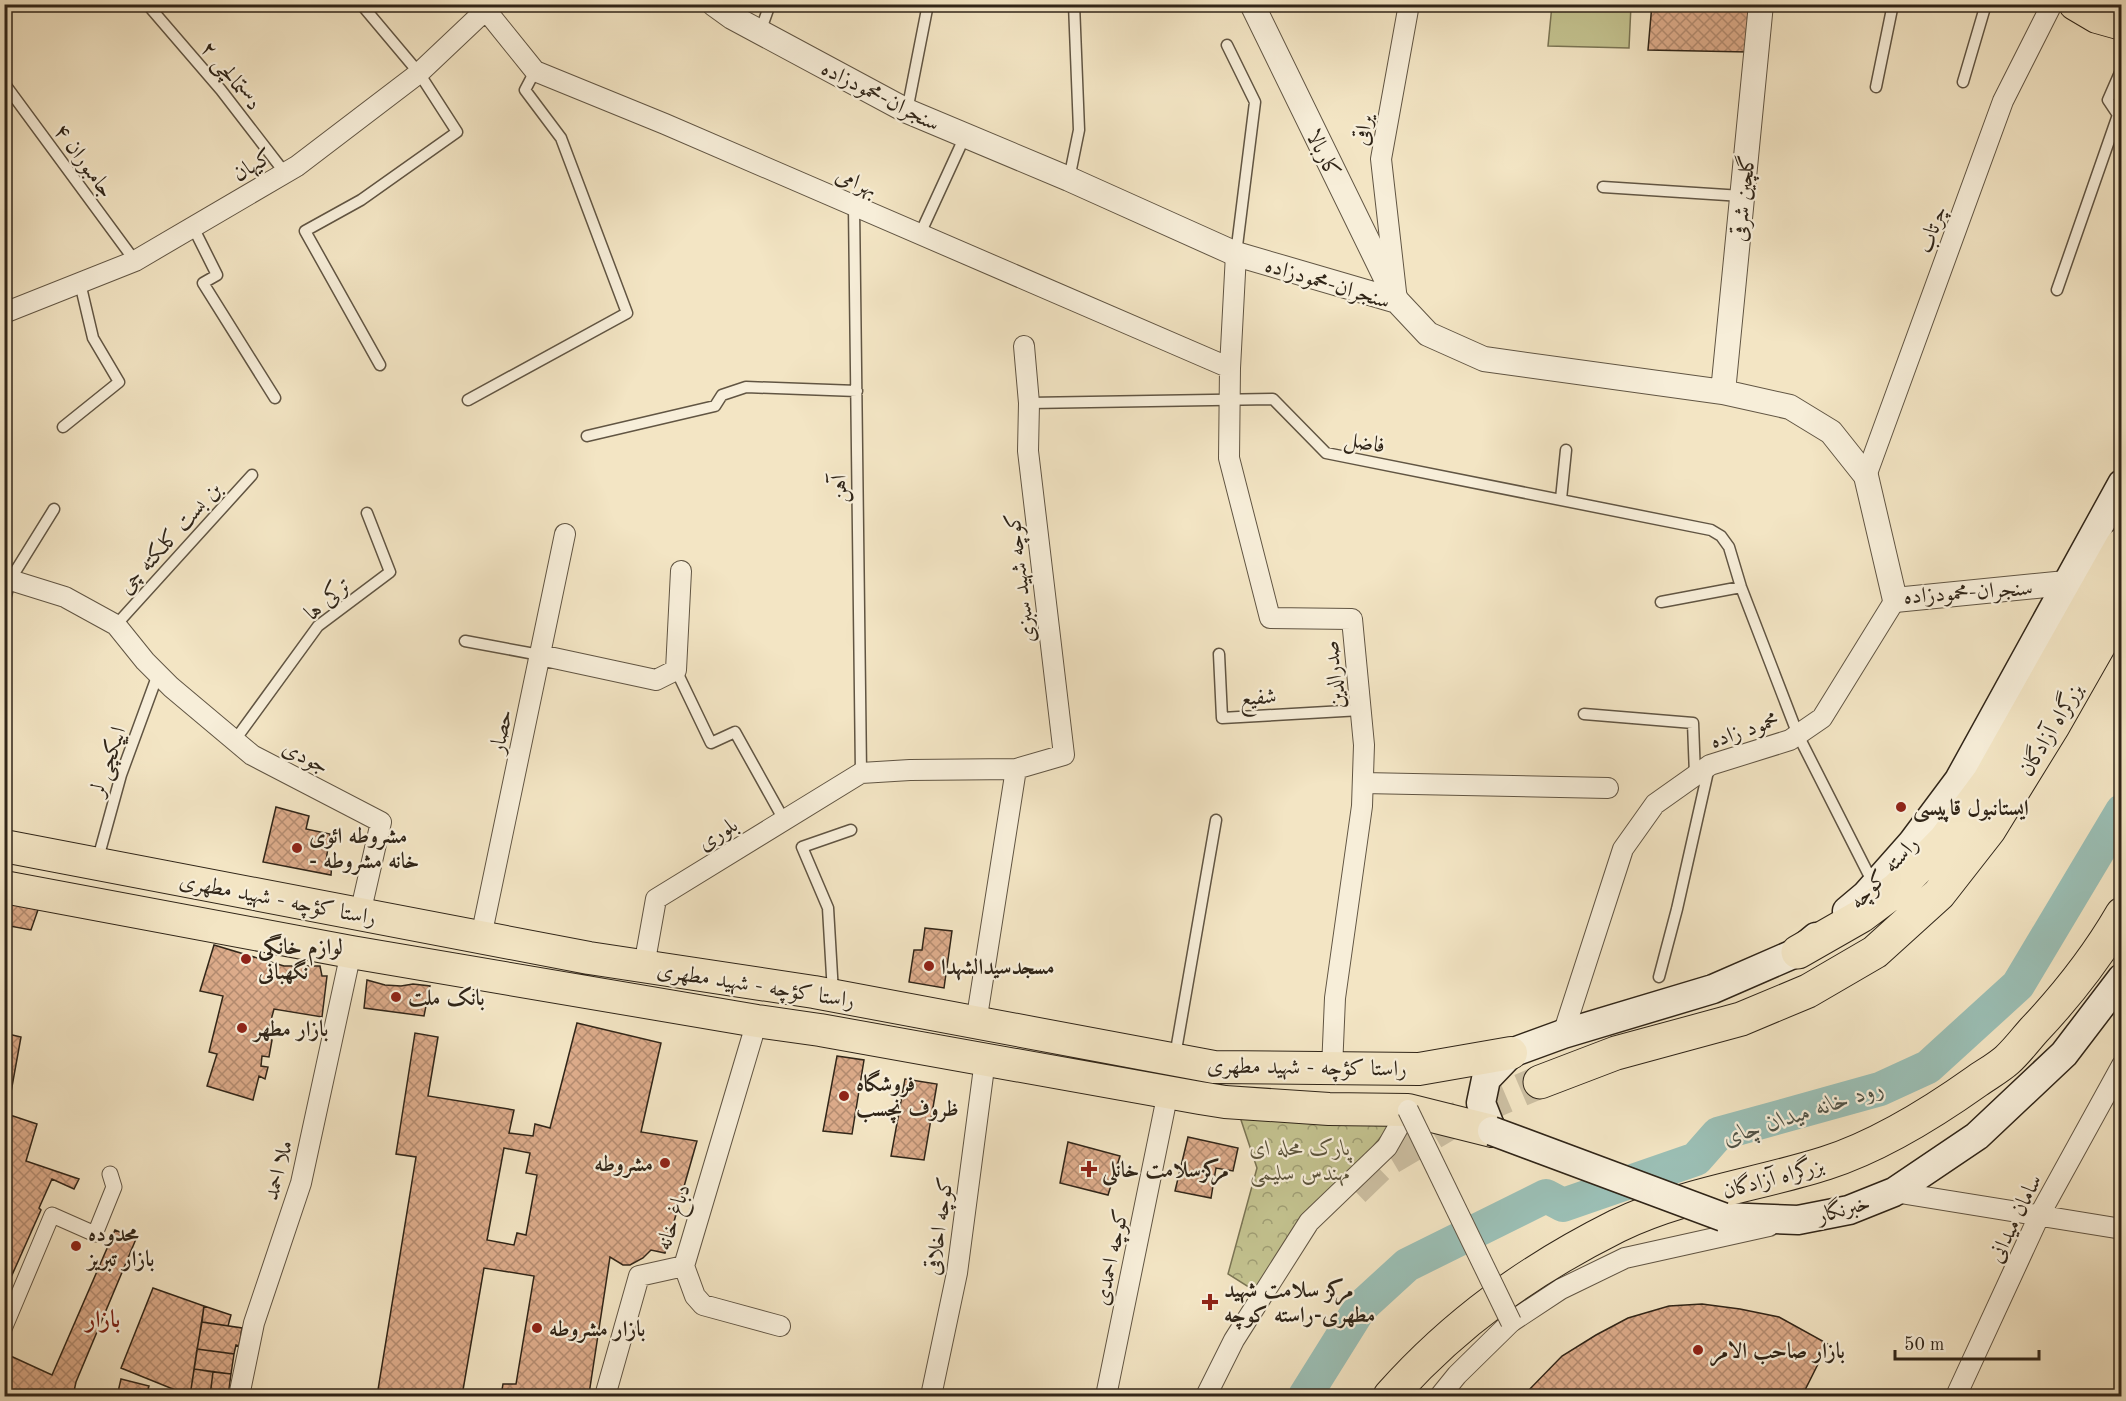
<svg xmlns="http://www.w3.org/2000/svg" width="2126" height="1401" font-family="'Old Standard TT',Amiri,serif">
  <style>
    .grass { fill: #c3c28f; stroke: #7a7454; stroke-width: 1.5 }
    .park { fill: url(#park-crowns); stroke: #7a7454; stroke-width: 1.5 }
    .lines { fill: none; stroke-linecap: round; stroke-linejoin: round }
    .river { stroke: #9bbfb5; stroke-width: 34 }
    .building { fill: url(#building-cross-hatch); stroke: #302518; stroke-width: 1.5; fill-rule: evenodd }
    .trunk-tunnel { stroke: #ccbfa2; stroke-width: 33; stroke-dasharray: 33 16; stroke-linecap: butt }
    .service-casing { stroke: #615543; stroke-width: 13 }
    .pedestrian-casing { stroke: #615543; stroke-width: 17 }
    .minor-casing { stroke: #615543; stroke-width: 22 }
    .tertiary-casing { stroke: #615543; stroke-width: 26 }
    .secondary-casing { stroke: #302518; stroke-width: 31 }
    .primary-casing { stroke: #302518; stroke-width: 34 }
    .trunk-casing { stroke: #302518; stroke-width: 35 }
    .service { stroke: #f7eed9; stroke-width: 10 }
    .pedestrian { stroke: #f7eed9; stroke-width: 15 }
    .minor { stroke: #f7eed9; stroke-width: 20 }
    .tertiary { stroke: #f7eed9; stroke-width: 24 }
    .secondary { stroke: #f7eed9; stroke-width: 28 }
    .primary { stroke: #f3e5c4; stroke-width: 32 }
    .trunk { stroke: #f3e5c4; stroke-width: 33 }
    .minor-bridge-casing { stroke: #615543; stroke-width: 22; stroke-linecap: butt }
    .secondary-bridge-casing { stroke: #302518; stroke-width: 31; stroke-linecap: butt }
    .minor-bridge { stroke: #f7eed9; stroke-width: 20 }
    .secondary-bridge { stroke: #f7eed9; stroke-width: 28 }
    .poi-dot { fill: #8f2418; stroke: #f7eed9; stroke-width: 2 }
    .labels { text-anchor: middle; stroke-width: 4.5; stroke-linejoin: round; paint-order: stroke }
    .street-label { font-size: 22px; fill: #302518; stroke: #f7eed9 }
    .poi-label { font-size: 22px; font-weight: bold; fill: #302518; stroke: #f7eed9; text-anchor: start }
    .park-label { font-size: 22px; font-style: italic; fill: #5c543c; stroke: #f7eed9 }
    .water-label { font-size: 24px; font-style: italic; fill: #505347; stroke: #f7eed9 }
    .neighbourhood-label { font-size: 24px; font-weight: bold; fill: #7a1f14; stroke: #f7eed9 }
  </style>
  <defs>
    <pattern id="park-crowns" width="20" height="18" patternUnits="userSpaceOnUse" patternTransform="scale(1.5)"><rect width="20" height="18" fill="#c3c28f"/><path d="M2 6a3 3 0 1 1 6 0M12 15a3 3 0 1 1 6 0" fill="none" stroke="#9f9d74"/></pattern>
    <pattern id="building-cross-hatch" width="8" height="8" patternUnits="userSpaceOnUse" patternTransform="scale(1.5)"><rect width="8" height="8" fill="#ddac8b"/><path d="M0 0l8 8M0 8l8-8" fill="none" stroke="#b48c71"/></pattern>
  </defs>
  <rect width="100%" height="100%" fill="#f3e5c4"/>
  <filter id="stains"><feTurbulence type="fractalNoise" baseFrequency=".00333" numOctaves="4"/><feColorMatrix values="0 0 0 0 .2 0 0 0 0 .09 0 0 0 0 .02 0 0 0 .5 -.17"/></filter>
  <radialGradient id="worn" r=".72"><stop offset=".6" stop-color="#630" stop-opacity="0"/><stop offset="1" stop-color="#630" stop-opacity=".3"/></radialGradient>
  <path class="grass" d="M1552,5h79l-2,43 -81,-2z"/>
  <path class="park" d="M1239,1114l153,3 -3,10 -134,164 -27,-17 29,-106z"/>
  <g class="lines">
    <path class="river" d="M1305,1396l55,-88 47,-43 139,-69 17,9 133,-46 22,-25 162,-45 48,-22 90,-82 104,-174"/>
  </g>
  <path class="building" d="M1652,4h99l-3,48 -100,-2z
    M276,807l33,9 -3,13 24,5 -4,27 6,1 -1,13 -68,-13z
    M4,903l35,4 -8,23 -27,-5z
    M925,928l27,3 -8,57 -35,-6 5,-32h8z
    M214,945l70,21h36l2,10h5l-5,41 -48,-8 -8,30 6,1 -3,17 -7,-1 -1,10 7,1 -3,12 -6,-3 -6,24 -46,-14 10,-32 -8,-2 14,-56 -23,-5z
    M367,980l18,5 16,1 12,-2 17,2 -6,30 -60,-8z
    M577,1023l84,20 -20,89 56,9 -32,112 -14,-3 -8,8 -13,7h-7l-13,-8 -21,137 -25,-3 -1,5h-62l2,-12h13l18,-108 -50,-8 -22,128h-85l39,-239 -20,-3 19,-121 23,4 -10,59 86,14 -5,23 24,3 2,-12 15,4zM504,1148l26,5 -4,20 11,2 -11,60 -9,-2 -3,12 -27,-5z
    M4,1033l17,4 -14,77 30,10 -11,37 53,18 -5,10 -22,-10 -13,29 2,2 -37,83z
    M837,1056l27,4 -12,74 -29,-3z
    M905,1079l32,5 -13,76 -33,-4z
    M1188,1137l50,11 -5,23 -17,-3 -5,30 -36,-7z
    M1068,1142l52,14 -12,39 -48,-12z
    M115,1230l21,9 -60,143 -3,14h-69v-43l48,22z
    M153,1288l51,18 -14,90 -69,-28z
    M1702,1304l38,5 39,8 49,27 -26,52h-279l39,-40 34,-21 32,-17 41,-12z
    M204,1306l27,9 -3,11 -26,-4z
    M202,1322l40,6 -3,18 -3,-1 -2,9 -37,-5z
    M197,1349l37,5 -3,20 -37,-5z
    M194,1369l19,3 -3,24h-20z
    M213,1372l18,2 -3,22h-18z
    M121,1379l28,7 -3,10h-29z"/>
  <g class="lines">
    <path class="trunk-tunnel" d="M1354,1190l28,-27 85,-50 73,-31"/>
    <defs>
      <path id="service" d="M147,4l74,86 64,83
        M361,4l58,69 38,59 -96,68 -56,31 75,134
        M760,32l10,-28
        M1227,45l28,57 -19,152
        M1963,82l23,-78
        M4,83l131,178
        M1876,87l17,-83
        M907,111l21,-107
        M1069,179l10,-49 -5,-126
        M1603,187l139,9
        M854,206l7,567
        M193,227l24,48 -14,8 72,115
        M920,234l45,-98
        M2057,290l61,-175 -10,-15 14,-32
        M468,400l159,-87 -66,-175 -36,-48 10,-19
        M1029,403l244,-4 53,54 385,77 10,6 8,11 12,40 57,148 75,148
        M63,427l56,-45 -26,-44 -13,-55
        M587,436l128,-30 7,-11 24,-8 111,4
        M1561,499l5,-49
        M1661,602l80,-15
        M4,603l6,-23 44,-71
        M116,625l136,-150
        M465,641l75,14
        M1219,654l3,64 139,-8
        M676,670l35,73 24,-11 49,88
        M1584,714l109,9 2,52
        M235,740l83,-114 72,-54 -23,-59
        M97,862l24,-87 37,-101
        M1659,977l18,-68 32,-142
        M833,993l-5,-85 -26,-61 49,-17
        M1175,1056l41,-236"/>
      <path id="pedestrian" d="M4,1329l48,-114 43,19 19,-47 -4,-13"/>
      <path id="minor" d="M481,4l54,67 130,53 565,244
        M1236,254l-6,114 -1,90 41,160 82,1 12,126 -2,61 -27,192 -3,71
        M1396,292l-15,-133 28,-155
        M4,313l131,-52 162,-95 122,-93 73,-69
        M1866,476l137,-375 49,-97
        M4,578l61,19 51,28 29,36 26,26 81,68 129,67 -21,92
        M540,655l116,25 20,-10 5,-99
        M1363,783l245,5
        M481,937l84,-403
        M644,966l12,-67 205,-126 49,-3 106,-1 48,-14 -36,-304 1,-48 -5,-57
        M976,1023l40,-254
        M1563,1034l60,-185 32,-45 55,-39 80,-25 32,-22 73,-118
        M1894,1192l228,37
        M684,1266l11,30 8,9 77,21
        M239,1396l15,-73 47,-140 50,-231
        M605,1396l34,-120 45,-10 73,-245
        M931,1396l26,-123 28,-213
        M1106,1396l62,-304
        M1206,1396l28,-56 75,-118 78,-75 21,-37
        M1440,1396l17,-21 54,-53 50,-33 64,-31 144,-32
        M1956,1396l84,-182 82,-149"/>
      <path id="tertiary" d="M714,4l18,13 175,94 162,68 167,75 161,47 31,33 56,25 239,33 67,15 41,25 35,44 29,124 171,-17
        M1252,4l145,297
        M1723,392l38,-388"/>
      <path id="secondary" d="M1847,911l19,-16 46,-52 47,-63 163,-296
        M1492,1131l-11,-28 5,-24 25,-26 52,-19 150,-45 85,-37 18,-15
        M1723,1217l75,3 51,-10 45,-18 83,-56 87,-82 58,-76"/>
      <path id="primary" d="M2075,4l22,13 25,7
        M4,846l585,112 225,34 400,75 205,2 92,-16
        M4,887l347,65 406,69 63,9 380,68 25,4 104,7 79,1 84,21"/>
      <path id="trunk" d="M1798,952l63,-36 36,-27 48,-49 44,-59 133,-236
        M1540,1082l76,-29 125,-34 67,-28 67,-39 64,-58 50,-64 64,-104 69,-121
        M1390,1396c65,-73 139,-126 227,-170 66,-32 140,-41 209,-63 53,-17 106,-50 151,-82 10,-7 21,-13 30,-21 10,-9 18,-20 27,-30 34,-36 63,-73 88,-116"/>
    </defs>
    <use href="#service" class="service-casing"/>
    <use href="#pedestrian" class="pedestrian-casing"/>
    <use href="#minor" class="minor-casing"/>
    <use href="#tertiary" class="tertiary-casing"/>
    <use href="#secondary" class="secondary-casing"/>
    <use href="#primary" class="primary-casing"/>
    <use href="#trunk" class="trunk-casing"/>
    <use href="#service" class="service"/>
    <use href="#pedestrian" class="pedestrian"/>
    <use href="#minor" class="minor"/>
    <use href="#tertiary" class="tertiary"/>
    <use href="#secondary" class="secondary"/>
    <use href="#primary" class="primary"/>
    <use href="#trunk" class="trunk"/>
    <defs>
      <path id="minor-bridge" d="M1408,1110l103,212"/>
      <path id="secondary-bridge" d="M1492,1131l231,86"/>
    </defs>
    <use href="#minor-bridge" class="minor-bridge-casing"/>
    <use href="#secondary-bridge" class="secondary-bridge-casing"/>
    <use href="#minor-bridge" class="minor-bridge"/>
    <use href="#secondary-bridge" class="secondary-bridge"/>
  </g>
  <g class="poi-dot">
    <circle cx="1901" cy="807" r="6"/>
    <circle cx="297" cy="848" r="6"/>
    <circle cx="246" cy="959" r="6"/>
    <circle cx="929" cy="966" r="6"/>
    <circle cx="396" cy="997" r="6"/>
    <circle cx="242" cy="1028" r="6"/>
    <circle cx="844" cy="1096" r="6"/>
    <circle cx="665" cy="1163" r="6"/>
    <path d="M1086 1160h6v6h6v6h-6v6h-6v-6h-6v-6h6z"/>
    <circle cx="76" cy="1246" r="6"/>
    <path d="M1207 1293h6v6h6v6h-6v6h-6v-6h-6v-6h6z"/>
    <circle cx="537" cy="1328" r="6"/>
    <circle cx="1698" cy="1350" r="6"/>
  </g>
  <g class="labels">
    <g class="street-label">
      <text transform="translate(232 75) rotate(51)" y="8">دستمالچی ۲</text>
      <text transform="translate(881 95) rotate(27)" y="8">سنجران-محمودزاده</text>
      <text transform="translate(1362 130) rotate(-80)" y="8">یراقی</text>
      <text transform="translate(1324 153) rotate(64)" y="8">کاربالا</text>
      <text transform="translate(85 160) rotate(54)" y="8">جامبوران ۴</text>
      <text transform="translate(252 164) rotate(-31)" y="8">کیهان</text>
      <text transform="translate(857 181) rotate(23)" y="8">بهرامی</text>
      <text transform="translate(1742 198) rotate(-84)" y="8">گلچین شرقی</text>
      <text transform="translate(1931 229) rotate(-70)" y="8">چرتاب</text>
      <text transform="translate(1328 282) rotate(17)" y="8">سنجران-محمودزاده</text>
      <text transform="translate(1365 441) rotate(11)" y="8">فاضل</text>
      <text transform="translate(838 489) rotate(-91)" y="8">آهن</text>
      <text transform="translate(169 537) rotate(-48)" y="8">بن بست کلکته چی</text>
      <text transform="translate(1019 578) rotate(-97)" y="8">کوچه شهید سبزی</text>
      <text transform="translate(1968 591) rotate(-4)" y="8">سنجران-محمودزاده</text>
      <text transform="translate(327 598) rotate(-40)" y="8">ترکی ها</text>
      <text transform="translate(1333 675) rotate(-96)" y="8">صدرالدین</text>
      <text transform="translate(1258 696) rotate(-4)" y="8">شفیع</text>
      <text transform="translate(1744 729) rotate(-19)" y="8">محمود زاده</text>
      <text transform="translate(2050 729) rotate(-59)" y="8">بزرگراه آزادگان</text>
      <text transform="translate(500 731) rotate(-78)" y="8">حصار</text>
      <text transform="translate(306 756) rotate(27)" y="8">جودی</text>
      <text transform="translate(107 761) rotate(-72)" y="8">ایپکچی لر</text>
      <text transform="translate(717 833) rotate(-32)" y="8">بلوری</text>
      <text transform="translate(1883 872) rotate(-47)" y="8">راسته کوچه</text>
      <text transform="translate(278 898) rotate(11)" y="8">راستا کؤچه - شهید مطهری</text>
      <text transform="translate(756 984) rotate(9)" y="8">راستا کؤچه - شهید مطهری</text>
      <text transform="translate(1307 1066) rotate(1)" y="8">راستا کؤچه - شهید مطهری</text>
      <text transform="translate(277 1170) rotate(-75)" y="8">ملا احمد</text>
      <text transform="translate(1773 1177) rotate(-15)" y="8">بزرگراه آزادگان</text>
      <text transform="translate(1843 1208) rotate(-16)" y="8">خبرنگار</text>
      <text transform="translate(672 1217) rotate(-72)" y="8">دباغ خانه</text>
      <text transform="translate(2014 1218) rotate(-64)" y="8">سامان میدانی</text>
      <text transform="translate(938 1226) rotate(-82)" y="8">کوچه اخلاقی</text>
      <text transform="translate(1110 1257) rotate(-78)" y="8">کوچه احمدی</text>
    </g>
    <g class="poi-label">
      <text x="1913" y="815">ایستانبول قاپیسی</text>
      <text x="309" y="843">مشروطه ائوی<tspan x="309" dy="25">- خانه مشروطه</tspan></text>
      <text x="258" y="954">لوازم خانگی<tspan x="258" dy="25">نگهبانی</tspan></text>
      <text x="941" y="974">مسجدسیدالشهدا</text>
      <text x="408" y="1005">بانک ملت</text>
      <text x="254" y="1036">بازار مطهر</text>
      <text x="856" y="1091">فروشگاه<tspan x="856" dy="25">ظروف نچسب</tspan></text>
      <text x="653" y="1171" text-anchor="end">مشروطه</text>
      <text x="1102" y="1177">مرکزسلامت خانلی</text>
      <text x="88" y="1241">محدوده<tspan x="88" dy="25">بازار تبریز</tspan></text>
      <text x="1224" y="1297">مرکز سلامت شهید<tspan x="1224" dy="25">مطهری-راسته کوچه</tspan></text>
      <text x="549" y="1336">بازار مشروطه</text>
      <text x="1710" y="1358">بازار صاحب الامر</text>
    </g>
    <g class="park-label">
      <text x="1300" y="1155">پارک محله ای<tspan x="1300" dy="25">مهندس سلیمی</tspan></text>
    </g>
    <g class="water-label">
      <text transform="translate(1803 1112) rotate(-18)" y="8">رود خانه میدان چای</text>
    </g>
    <g class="neighbourhood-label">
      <text x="103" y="1327">بازار</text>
    </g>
  </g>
  <rect width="2126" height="1401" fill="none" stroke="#f3e5c4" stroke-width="24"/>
  <rect x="6" y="6" width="2114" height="1389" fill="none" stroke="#302518" stroke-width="3"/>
  <rect x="12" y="12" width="2102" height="1377" fill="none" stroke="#302518" stroke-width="1.5"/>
  <path d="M1895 1350v9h144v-9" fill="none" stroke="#302518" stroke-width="3"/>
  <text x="1904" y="1350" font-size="18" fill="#302518" stroke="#f7eed9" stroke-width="4.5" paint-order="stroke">50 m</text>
  <rect width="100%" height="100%" filter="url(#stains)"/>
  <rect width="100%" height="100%" fill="url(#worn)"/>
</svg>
